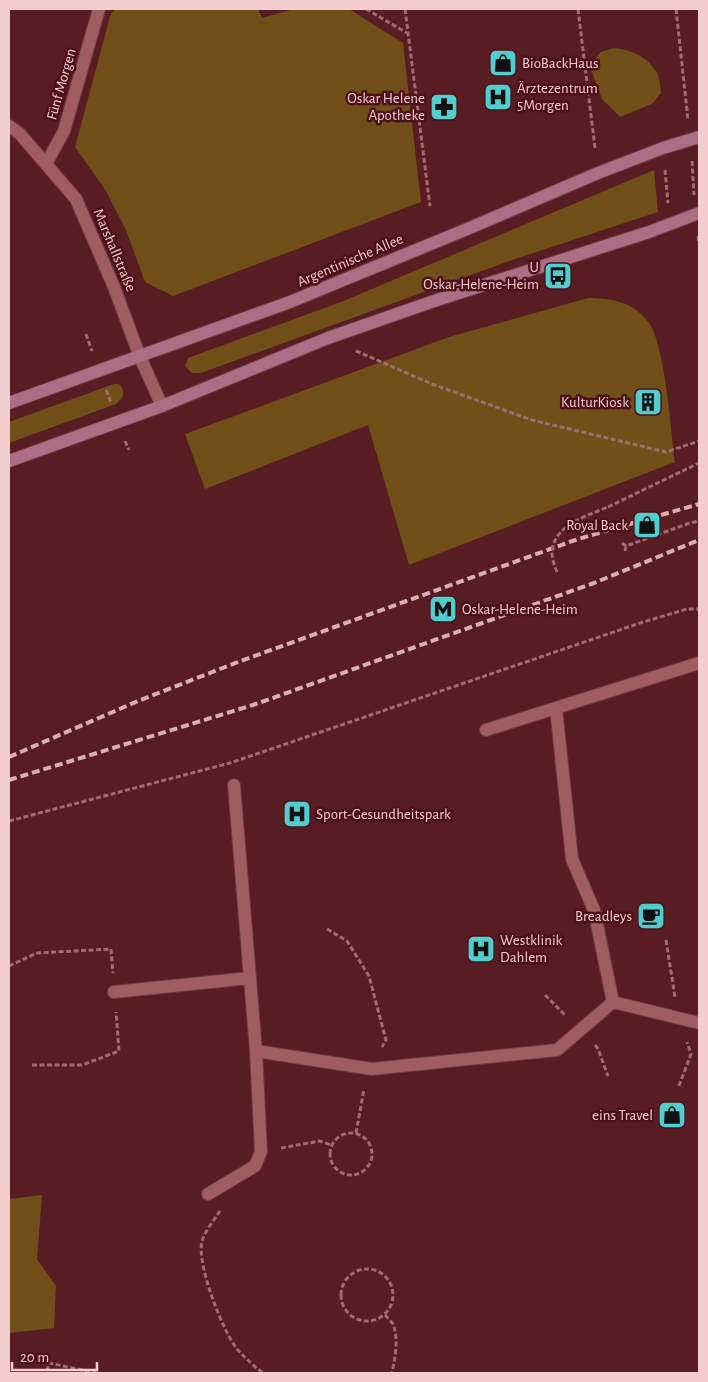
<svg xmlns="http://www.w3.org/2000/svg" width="708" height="1382" font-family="'Alegreya Sans',sans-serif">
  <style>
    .green { fill: #704f18 }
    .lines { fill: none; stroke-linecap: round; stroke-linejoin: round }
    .service-casing { stroke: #6e3a42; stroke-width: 14 }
    .minor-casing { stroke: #6e3a42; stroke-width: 14 }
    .secondary-casing { stroke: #6e3a42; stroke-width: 14 }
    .path { stroke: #9f6c70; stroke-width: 3; stroke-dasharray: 5 2.5; stroke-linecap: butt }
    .service { stroke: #9f5c61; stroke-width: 12 }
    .minor { stroke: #9f5c61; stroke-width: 12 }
    .secondary { stroke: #ab6e85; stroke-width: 12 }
    .rail { stroke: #daafb1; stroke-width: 4; stroke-dasharray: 8 4; stroke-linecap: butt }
    .path-bridge { stroke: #9f6c70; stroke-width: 3; stroke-dasharray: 5 2.5; stroke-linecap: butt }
    .labels { text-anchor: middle; stroke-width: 5; stroke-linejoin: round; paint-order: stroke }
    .poi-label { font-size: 15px; fill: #f4cdce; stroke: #4c111a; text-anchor: end }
    .street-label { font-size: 15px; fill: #f4cdce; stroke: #4c111a }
  </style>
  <rect width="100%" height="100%" fill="#581c23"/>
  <path class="green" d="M116,9h142l4,9 32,-9h55l54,34 18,159 -248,94 -28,-14 -19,-52 -20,-39 -31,-44 36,-134z
    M614,48c17,2 34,8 43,25 3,5 3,14 4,20l-9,11 -32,13 -18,-18 -11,-29 3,-10 7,-8z
    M654,170l4,42 -146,48 -311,113h-9l-7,-7 3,-8 153,-56z
    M588,298c24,0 46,4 61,25 16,22 22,108 26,139l-266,103 -41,-140 -163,64 -20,-55 264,-97z
    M114,384h5c8,8 4,14 -3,20l-107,39v-21z
    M42,1195l-5,64 19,27 -2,42 -45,5v-134z"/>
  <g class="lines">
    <defs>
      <path id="service" d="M556,708l16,151 22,51 19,92
        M486,730l213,-67
        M114,992l136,-14
        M256,1051l116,18 185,-19 56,-48 86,21
        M208,1194l47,-28 6,-14 -5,-101 -22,-266"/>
      <path id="minor" d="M9,126l11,8 56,65 38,88 26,70 22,49
        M46,164l18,-33 35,-122"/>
      <path id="secondary" d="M9,403l281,-101 182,-75 126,-54 65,-25 36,-11
        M9,461l153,-55 166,-68 109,-38 212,-68 50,-19"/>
    </defs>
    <use href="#service" class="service-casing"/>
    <use href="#minor" class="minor-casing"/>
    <use href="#secondary" class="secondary-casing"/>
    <path class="path" d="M366,9l41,24
      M405,9l25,197
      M578,9l17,139
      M676,9l12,111
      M692,161l2,34
      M665,170l3,33
      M698,236l1,8
      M86,334l6,17
      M356,351l76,33 100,36 134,32 33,-11
      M106,390l5,13
      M125,441l4,9
      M608,507l91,-44
      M622,543l4,3 64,-23 9,-2
      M625,551l1,-5
      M9,821l221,-58 410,-140 47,-14h12
      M327,929l20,12 22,35 17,64 -4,7
      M666,940l9,57
      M9,966l28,-13 74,-4 2,24
      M545,995l21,21
      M595,1045l3,4 10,27
      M32,1065h50l37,-14 -3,-39
      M679,1086l12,-32 -4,-12
      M330 1154a21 21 0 1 1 42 0a21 21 0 1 1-42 0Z
      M356,1133l8,-44
      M281,1148l39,-7 11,4
      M220,1211c-6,9 -15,20 -18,30 -6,22 21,91 35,108 8,9 17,17 26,24
      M341 1295a26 26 0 1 1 52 0a26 26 0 1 1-52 0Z
      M385,1315c2,2 6,6 8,9 6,14 2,35 -1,49
      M47,1371l2,-8 48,10"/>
    <use href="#service" class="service"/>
    <use href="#minor" class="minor"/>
    <use href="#secondary" class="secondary"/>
    <path class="rail" d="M9,757l129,-56 100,-39 340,-123 121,-35
      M9,780l244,-75 341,-122 105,-43"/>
    <path class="path-bridge" d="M557,572c-2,-5 -5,-13 -5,-19 1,-28 35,-37 56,-46"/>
  </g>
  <defs>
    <symbol id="shop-square" viewBox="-11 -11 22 22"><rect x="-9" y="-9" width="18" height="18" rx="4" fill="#52cdce" stroke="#4c111a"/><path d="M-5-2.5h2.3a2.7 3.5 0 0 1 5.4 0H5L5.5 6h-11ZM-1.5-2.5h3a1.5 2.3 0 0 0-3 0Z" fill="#111"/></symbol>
    <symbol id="hospital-square" viewBox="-11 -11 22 22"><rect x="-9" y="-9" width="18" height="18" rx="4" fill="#52cdce" stroke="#4c111a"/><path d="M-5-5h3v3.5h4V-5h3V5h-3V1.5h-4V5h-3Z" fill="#111"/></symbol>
    <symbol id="pharmacy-square" viewBox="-11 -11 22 22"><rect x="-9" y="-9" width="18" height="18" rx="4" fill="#52cdce" stroke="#4c111a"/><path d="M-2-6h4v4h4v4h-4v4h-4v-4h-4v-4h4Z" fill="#111"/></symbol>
    <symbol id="bus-square" viewBox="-11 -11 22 22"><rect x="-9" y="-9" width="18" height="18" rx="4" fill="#52cdce" stroke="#4c111a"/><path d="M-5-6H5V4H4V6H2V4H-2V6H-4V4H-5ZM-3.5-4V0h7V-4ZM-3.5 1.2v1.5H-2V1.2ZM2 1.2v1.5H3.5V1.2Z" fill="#111"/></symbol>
    <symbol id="building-square" viewBox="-11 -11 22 22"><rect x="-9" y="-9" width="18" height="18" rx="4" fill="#52cdce" stroke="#4c111a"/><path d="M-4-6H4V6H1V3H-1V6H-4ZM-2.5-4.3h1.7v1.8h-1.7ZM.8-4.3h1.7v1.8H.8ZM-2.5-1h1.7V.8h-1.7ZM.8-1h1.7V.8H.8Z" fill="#111"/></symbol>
    <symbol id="metro-square" viewBox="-11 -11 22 22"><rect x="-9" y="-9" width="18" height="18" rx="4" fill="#52cdce" stroke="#4c111a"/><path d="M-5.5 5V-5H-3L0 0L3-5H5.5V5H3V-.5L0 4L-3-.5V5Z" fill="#111"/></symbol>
    <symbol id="cafe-square" viewBox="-11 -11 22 22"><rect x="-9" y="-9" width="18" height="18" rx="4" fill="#52cdce" stroke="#4c111a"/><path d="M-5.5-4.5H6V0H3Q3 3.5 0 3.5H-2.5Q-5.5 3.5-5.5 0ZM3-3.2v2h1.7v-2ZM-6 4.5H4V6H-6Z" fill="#111"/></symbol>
  </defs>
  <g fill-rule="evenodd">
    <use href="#shop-square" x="487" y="47" width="32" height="32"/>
    <use href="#hospital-square" x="482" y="81" width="32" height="32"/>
    <use href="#pharmacy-square" x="428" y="91" width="32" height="32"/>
    <use href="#bus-square" x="542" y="260" width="32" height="32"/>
    <use href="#building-square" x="632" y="386" width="32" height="32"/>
    <use href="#shop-square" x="631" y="509" width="32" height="32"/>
    <use href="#metro-square" x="427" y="593" width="32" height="32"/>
    <use href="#hospital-square" x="281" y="798" width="32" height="32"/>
    <use href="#cafe-square" x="635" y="900" width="32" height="32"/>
    <use href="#hospital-square" x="465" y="933" width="32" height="32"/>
    <use href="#shop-square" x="656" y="1099" width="32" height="32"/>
  </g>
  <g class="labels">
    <g class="poi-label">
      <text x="522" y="68" text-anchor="start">BioBackHaus</text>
      <text x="517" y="93" text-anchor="start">Ärztezentrum<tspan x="517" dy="17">5Morgen</tspan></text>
      <text x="425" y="103">Oskar Helene<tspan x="425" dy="17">Apotheke</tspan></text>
      <text x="539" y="272">U<tspan x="539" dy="17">Oskar-Helene-Heim</tspan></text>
      <text x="629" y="407">KulturKiosk</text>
      <text x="628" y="530">Royal Back</text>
      <text x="462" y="614" text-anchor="start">Oskar-Helene-Heim</text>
      <text x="316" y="819" text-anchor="start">Sport-Gesundheitspark</text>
      <text x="632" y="921">Breadleys</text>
      <text x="500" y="945" text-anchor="start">Westklinik<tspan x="500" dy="17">Dahlem</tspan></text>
      <text x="653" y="1120">eins Travel</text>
    </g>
    <g class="street-label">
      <text transform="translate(61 84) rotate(-74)" y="5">Fünf Morgen</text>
      <text transform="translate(115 250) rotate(67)" y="5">Marshallstraße</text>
      <text transform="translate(350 260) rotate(-23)" y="5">Argentinische Allee</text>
    </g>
  </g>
  <rect width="708" height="1382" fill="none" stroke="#f4cdce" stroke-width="20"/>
  <path d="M12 1362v8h85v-8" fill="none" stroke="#f4cdce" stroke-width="2.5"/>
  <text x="20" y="1362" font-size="15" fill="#f4cdce" stroke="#4c111a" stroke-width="4" paint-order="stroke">20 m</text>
</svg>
